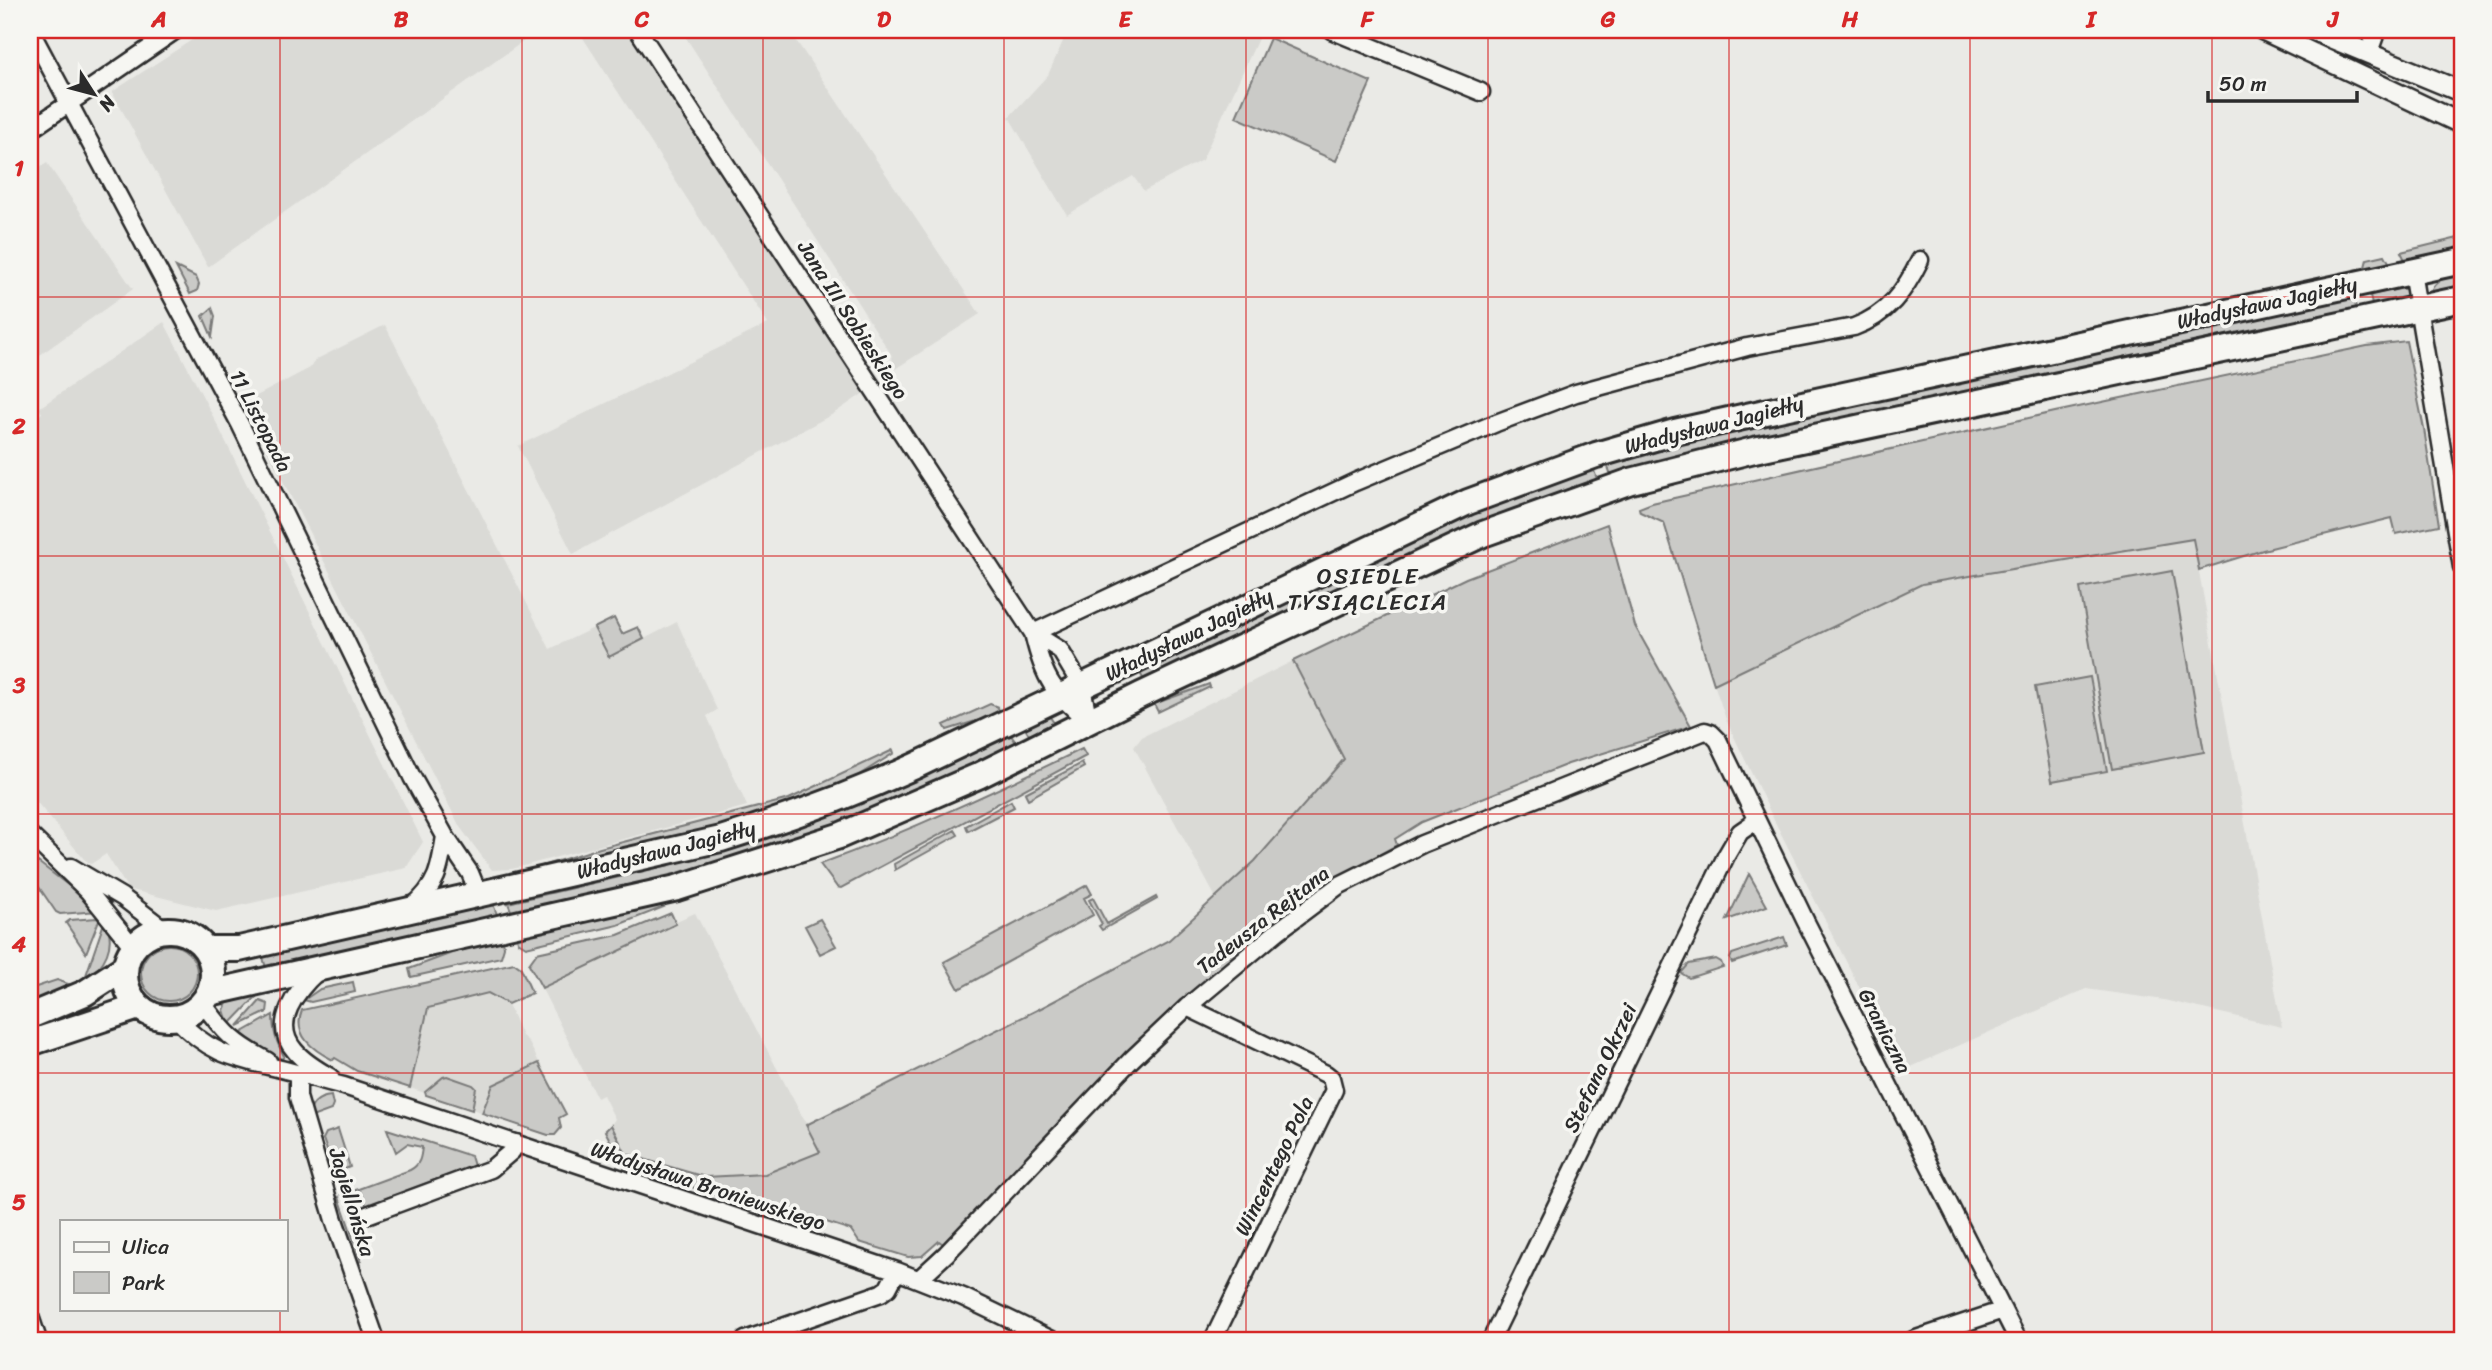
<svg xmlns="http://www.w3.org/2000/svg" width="2492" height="1370" font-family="Sriracha,sans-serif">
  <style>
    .built { fill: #dadad6 }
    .green { fill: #cacac7; stroke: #7a7a79; stroke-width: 2 }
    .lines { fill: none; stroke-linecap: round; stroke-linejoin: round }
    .minor-casing { stroke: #2b2b2b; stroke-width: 21 }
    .tertiary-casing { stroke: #2b2b2b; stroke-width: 24 }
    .primary-casing { stroke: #2b2b2b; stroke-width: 30 }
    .minor { stroke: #f6f6f2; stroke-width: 16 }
    .tertiary { stroke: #f6f6f2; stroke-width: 19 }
    .primary { stroke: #f6f6f2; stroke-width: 24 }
    .grid { fill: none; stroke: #d62828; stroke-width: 2; stroke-opacity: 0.55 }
    .labels { text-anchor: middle; stroke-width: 7; stroke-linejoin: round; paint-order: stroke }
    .street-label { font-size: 21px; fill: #2b2b2b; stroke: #f6f6f2 }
    .neighbourhood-label { font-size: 23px; letter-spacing: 2px; fill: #2b2b2b; stroke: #f6f6f2 }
    .neatline { fill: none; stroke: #d62828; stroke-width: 2.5 }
    .grid-label { font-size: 23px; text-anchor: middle; font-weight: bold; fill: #d62828 }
  </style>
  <rect width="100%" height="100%" fill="#eaeae6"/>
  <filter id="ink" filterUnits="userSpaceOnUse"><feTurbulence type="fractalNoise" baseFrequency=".0143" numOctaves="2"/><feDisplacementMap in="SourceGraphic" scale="14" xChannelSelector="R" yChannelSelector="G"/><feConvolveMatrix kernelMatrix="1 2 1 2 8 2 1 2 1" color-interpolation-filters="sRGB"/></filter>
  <g filter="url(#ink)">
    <path class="built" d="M207,30h332l-331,237 -96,-175z
      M578,30h48l238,363 -31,21 -260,140 -55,-108 250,-122z
      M681,30h108l191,284 -85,55 -4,-15z
      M1068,30h194l-60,130 -58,31 -11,-15 -66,39 -58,-98 39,-42z
      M47,163l86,126 -96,68 -7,-11v-171z
      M164,322l55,106 204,414 -17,26 -190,43 -88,-22 -22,-35 -15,10 -7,-5 -54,-65v-372l12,-9 -3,-5z
      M385,325l165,324 64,-31 8,16 16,-7 6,12 33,-17 40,88 -10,6 40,90 -235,63 -20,1 -32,-43 -217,-424 67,-35 5,-8z
      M2193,539l89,488 -118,-27 -78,-11 -184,82 -130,-255 -45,-94 -13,-38 208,-100z
      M1293,661l51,98 -88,102 -40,37 -82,-151 8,-10z
      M695,913l126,239 -56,22 -60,3 -80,-23 -14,-29 4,-6 -12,-24 -6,3 -59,-117z
      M488,993l20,11 14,32 6,5 38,73 -7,4 2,10 -6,7h-7l-138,-47 18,-80z"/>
    <path class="green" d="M1270,38l101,44 -35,79 -100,-44z
      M2462,237v11l-56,14 -5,-10z
      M2385,255l6,11 -27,5 3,-12z
      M176,267l20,10 3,7 -2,7 -7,3z
      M2462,272v13l-31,7c3,-13 20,-16 31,-20z
      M2402,288l5,2 1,4 -4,4 -32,7 -2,-10z
      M2353,297l4,13 -745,168 -5,-14 102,-30z
      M212,308l3,8 -3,21 -9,-21z
      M2406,341l18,88 15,96 -43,9 -4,-16 -129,32 -64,20 -6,-31 -271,45 -208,100 -50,-161 -24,-11 -1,-4 13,-5 403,-91 312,-66z
      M1593,468l4,11 -133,52 -318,153 -6,-11 317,-153z
      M1607,524l28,102 56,100 -123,38 -146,58 -27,17 2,6c-177,95 -315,257 -454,399l-4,-3 -17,15 -14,1 -49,-15 -8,-12 -46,-15 -11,5 -162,-52 -12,-9 -15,-28 6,-6 15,29 79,23 60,-3 55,-22 -14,-27 235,-117 128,-68 86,-79 89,-102 -51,-98 173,-83z
      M2172,571l32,181 -92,17 -32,-181z
      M614,618l8,16 16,-7 6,12 -35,18 -15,-29z
      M2090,677l17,94 -55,10 -17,-94z
      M1209,684l1,3 -52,25 -4,-8z
      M990,704l8,3 1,5 -4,3 -48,15 -3,-5z
      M1050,717l4,6v5l-23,10 -7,-11 18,-9z
      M1010,734l8,11 -158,73 -196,62 -152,33 -4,-10c96,-23 194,-43 288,-75 73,-26 144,-60 214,-94z
      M1082,749l4,7 -245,132 -4,-1 -17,-23c90,-33 175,-73 262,-115z
      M893,750l1,3 -46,29 -85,31 -79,24 -178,40 94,-29 189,-49z
      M1082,763l2,4 -56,32 -3,-6z
      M1011,801l3,6 -46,24 -2,-5z
      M955,830l3,5 -63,35 -1,-6z
      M38,862l61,47 -1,2 -38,3 -4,-2 -26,-38v-5z
      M1749,874l18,32 -40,14z
      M1087,885l5,9 -8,4 9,17 -134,74 -15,-27z
      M1156,897l1,2 -55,31 -3,-4 3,-2 -13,-24 4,-2 14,26z
      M493,904l5,13 -232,51 -4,-14z
      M662,905l2,2 -46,18 -92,22 -8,-5 -1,-5z
      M671,913l5,11 -134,64 -13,-24 8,-11 81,-18z
      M97,918l2,2 -13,33 -20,-30 4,-3z
      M820,919l16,27 -16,8 -15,-28z
      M105,920c12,25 0,46 -21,61z
      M1784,937l3,8 -55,18 -2,-4 2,-5z
      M503,939l1,8 -3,10 -90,20 -2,-8 43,-16z
      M141 973a28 28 0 1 1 56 0a28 28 0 1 1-56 0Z
      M1716,959l5,3 2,5 -34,11 -8,-5 8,-9z
      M514,963l7,5 11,25 -24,11 -20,-11 -60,15 -18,80 -53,-17 -22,-13 -2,2c-20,-10 -41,-25 -31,-50z
      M57,980l17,6 -44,20v-17z
      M353,982l2,10 -44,10 -7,-2 16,-11z
      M258,995l-29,30 -5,-15 3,-7z
      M260,1001l8,3 -1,8 -29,14z
      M273,1015c0,16 3,27 11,41l-2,3 -23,-9 -23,-14z
      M539,1063l27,51 -7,4 2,10 -6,7h-7l-66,-22 11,-28z
      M447,1076l26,9 3,3 -4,22 -46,-15 -1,-3 18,-15z
      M331,1096l2,9 -2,5 -22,8c1,-14 9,-21 22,-22z
      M338,1129l12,38 -15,6 -12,-34 3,-6z
      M387,1129l84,27 3,10 -87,32v3l-20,6 -7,-16 -17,6 -1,-2 68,-25c10,-5 11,-13 12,-23l-15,-3 -11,8z
      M339,1197l22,64 -3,1 -22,-61z"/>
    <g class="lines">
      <defs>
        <path id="minor" d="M30,30l210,394 172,353 33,59 25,37 9,22
          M638,30l395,603c11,47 20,59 56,89
          M1331,30l150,62
          M2369,52l8,-22
          M30,130l146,-100
          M2412,272l50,295
          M1033,633l322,-151 141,-59 80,-30 171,-46 107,-20c33,-12 51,-36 66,-67
          M1033,633l27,17 22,37 7,35
          M30,835l58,56 45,56
          M71,867l51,30 43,33
          M412,907c26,-22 28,-39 33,-71
          M318,971c-21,19 -48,52 -23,80 9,11 23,19 35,26
          M203,1003c21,30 32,41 65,58
          M1187,1007l139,67 5,4 3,12 -121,250
          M176,1018c34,37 59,40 105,51 21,5 42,12 63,17l553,185 66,26 89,43
          M298,1074v23l36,123 42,120
          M367,1215l124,-46 21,-18 4,-8
          M919,1279l27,-25 186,-195 55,-52 91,-76 60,-45 84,-42 283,-113 6,2 7,7 87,180 213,420
          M30,1316l8,24
          M745,1340l136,-47 7,-5 9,-17
          M1491,1340l235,-484 14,-24 16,-11
          M1913,1340l90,-30"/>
        <path id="tertiary" d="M2263,30l199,94
          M2312,30l150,62"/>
        <path id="primary" d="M125 974a44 44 0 1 1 88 0a44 44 0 1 1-88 0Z
          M206,949h33l482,-110c68,-21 130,-44 194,-73l553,-264 128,-47 79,-23 72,-16 715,-155
          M209,993l468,-105 162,-52 139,-60 163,-81 342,-161 148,-53 123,-31 708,-151
          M30,1016l55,-23 40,-26
          M30,1043l108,-36"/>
      </defs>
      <use href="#minor" class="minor-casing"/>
      <use href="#tertiary" class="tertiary-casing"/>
      <use href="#primary" class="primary-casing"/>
      <use href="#minor" class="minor"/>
      <use href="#tertiary" class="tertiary"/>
      <use href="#primary" class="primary"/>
    </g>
  </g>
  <path class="grid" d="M280,30v1191M522,30v1310M763,30v1310M1004,30v1310M1246,30v1310M1488,30v1310M1729,30v1310M1970,30v1310M2212,30v1310M30,297h2432M30,556h2432M30,814h2432M30,1073h2432M280,1309v31"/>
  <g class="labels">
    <g class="street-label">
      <text transform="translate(2267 303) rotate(-12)" y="7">Władysława Jagiełły</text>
      <text transform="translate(853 320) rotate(57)" y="7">Jana III Sobieskiego</text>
      <text transform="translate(261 421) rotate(63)" y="7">11 Listopada</text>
      <text transform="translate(1714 425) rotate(-14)" y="7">Władysława Jagiełły</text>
      <text transform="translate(1189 635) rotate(-26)" y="7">Władysława Jagiełły</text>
      <text transform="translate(666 850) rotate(-14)" y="7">Władysława Jagiełły</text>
      <text transform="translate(1263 920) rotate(-38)" y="7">Tadeusza Rejtana</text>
      <text transform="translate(1885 1031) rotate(63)" y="7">Graniczna</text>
      <text transform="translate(1600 1068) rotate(-64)" y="7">Stefana Okrzei</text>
      <text transform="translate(1274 1166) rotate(-64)" y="7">Wincentego Pola</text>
      <text transform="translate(708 1186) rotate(18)" y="7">Władysława Broniewskiego</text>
      <text transform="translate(352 1202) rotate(73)" y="7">Jagiellońska</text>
    </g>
    <g class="neighbourhood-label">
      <text x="1368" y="584">OSIEDLE<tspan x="1368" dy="26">TYSIĄCLECIA</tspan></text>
    </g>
  </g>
  <rect width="2492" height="1370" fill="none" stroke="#f6f6f2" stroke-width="77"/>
  <rect x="60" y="1220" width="228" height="91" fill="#f6f6f2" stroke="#a5a5a2" stroke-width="2"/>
  <rect x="74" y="1242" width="35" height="10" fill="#f6f6f2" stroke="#a5a5a2" stroke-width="2"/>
  <text x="122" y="1254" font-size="21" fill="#2b2b2b">Ulica</text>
  <rect x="74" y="1272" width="35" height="21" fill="#cacac7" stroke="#a5a5a2" stroke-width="2"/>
  <text x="122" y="1290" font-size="21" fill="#2b2b2b">Park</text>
  <g transform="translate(94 94) rotate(126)" stroke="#f6f6f2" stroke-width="5" paint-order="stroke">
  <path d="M0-5L12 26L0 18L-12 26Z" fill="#2b2b2b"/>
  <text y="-10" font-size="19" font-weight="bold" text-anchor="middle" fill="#2b2b2b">N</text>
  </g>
  <path d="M2208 91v10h149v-10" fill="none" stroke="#2b2b2b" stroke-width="3.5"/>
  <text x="2219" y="91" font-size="21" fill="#2b2b2b" stroke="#f6f6f2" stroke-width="5" paint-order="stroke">50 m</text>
  <rect x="38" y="38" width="2416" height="1294" class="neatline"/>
  <g class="grid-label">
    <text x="159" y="27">A</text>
    <text x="401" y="27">B</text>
    <text x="642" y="27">C</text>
    <text x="884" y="27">D</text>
    <text x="1125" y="27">E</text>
    <text x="1367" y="27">F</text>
    <text x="1608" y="27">G</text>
    <text x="1850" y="27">H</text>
    <text x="2091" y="27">I</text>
    <text x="2333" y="27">J</text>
    <text x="19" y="176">1</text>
    <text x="19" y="434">2</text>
    <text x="19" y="693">3</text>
    <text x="19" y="952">4</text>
    <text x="19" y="1210">5</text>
  </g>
</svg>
